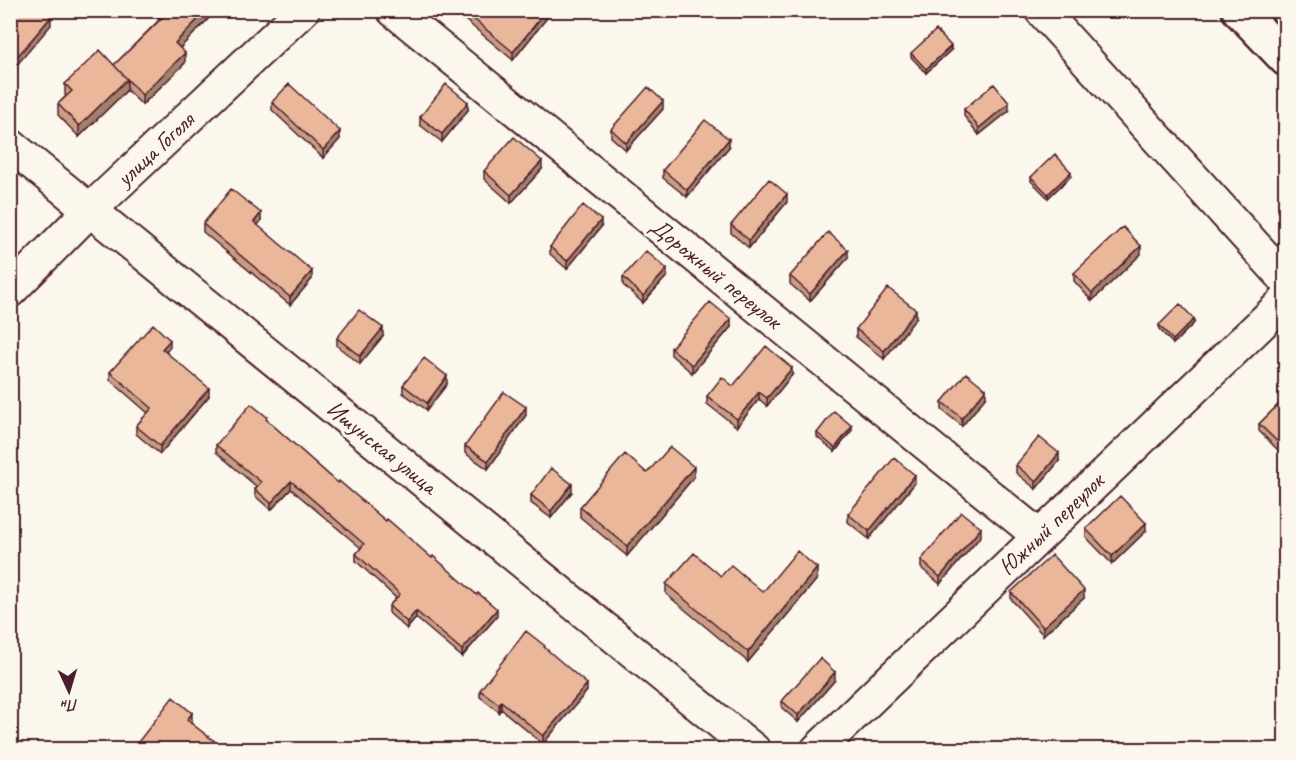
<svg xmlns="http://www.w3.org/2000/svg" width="1296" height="760" font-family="Caveat,sans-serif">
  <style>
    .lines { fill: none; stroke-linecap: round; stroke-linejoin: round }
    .minor-casing { stroke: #4a1f2b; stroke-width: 36 }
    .highway-casing { stroke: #4a1f2b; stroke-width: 38 }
    .minor { stroke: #fbf7ec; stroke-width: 32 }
    .highway { stroke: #fbf7ec; stroke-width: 33 }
    .wall { fill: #c99d85; stroke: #4a1f2b; stroke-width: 1.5 }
    .shaded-wall { fill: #a4806c; stroke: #4a1f2b; stroke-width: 1.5 }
    .building { fill: #eab79b; stroke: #4a1f2b; stroke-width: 1.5 }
    .labels { text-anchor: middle; stroke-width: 6; stroke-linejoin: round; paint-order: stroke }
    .street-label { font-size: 24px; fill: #4a1f2b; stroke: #fbf7ec }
  </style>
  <rect width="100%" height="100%" fill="#fbf7ec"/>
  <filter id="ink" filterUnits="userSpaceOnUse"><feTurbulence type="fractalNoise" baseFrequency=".0167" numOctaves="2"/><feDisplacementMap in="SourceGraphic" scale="12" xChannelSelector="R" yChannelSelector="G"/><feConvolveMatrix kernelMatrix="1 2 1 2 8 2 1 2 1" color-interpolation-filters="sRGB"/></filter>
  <g filter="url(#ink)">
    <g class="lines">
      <defs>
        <path id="minor" d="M393,10l646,526
          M1041,10l245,270
          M10,145l744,605
          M10,291l80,-81 213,-200
          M817,750l469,-450"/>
        <path id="highway" d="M1239,10l47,49"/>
      </defs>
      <use href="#minor" class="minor-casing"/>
      <use href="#highway" class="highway-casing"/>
      <use href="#minor" class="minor"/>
      <use href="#highway" class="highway"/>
    </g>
    <path class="wall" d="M156,10h58v3l-34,35 5,15 -43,42 -15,-15 -48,47 -21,-22v-11l8,-8 -1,-1v-11l49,-19 46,-46 -4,-4z
      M453,10h97v4l-37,46z
      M951,50l-25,23 -15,-16v-4z
      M272,102l68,37 -17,19 -51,-48z
      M663,109l-37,41 -15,-13v-8z
      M964,109l45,2 -30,24 -15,-19z
      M468,110l-26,32 -22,-17v-8z
      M729,147l-42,50 -24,-19v-8z
      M542,169l-31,34 -27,-24v-8z
      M1071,176l-23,22 -17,-17v-4z
      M787,202l-38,46 -18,-15v-8z
      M261,221l-4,4 55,54 -22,26 -87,-73v-8z
      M601,227l-34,42 -17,-15v-7z
      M1141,254l-49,47 -18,-20v-8z
      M848,258l-38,43 -20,-17v-8z
      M667,276l-24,27 -20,-18v-8z
      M916,318l-32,41 -28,-22v-8z
      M1194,323l-21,21 -14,-15v-4z
      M731,327l-39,46 -21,-18v-7z
      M383,336l-23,28 -23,-18v-8z
      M170,347l-4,5 43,44 -49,58 -24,-20v-8l12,-13 -38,-33v-8z
      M792,375l-25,31 -8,-7 -22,28 -30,-23v-8z
      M447,384l-20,26 -24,-17v-8z
      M986,397l-24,29 -20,-16v-8z
      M1285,398l-4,55 -22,-22v-7z
      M526,415l-38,54 -23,-16v-7z
      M267,421l71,62 159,133 -35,41 -46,-39 -9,11 -18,-16v-7l7,-8 -40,-37v-7l5,-6 -70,-59 -20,21 -16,-14v-7l2,-2 -41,-35v-7z
      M852,430l-17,22 -18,-15v-4z
      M1059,461l-23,28 -20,-16v-8z
      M647,473l47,4 -67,79 -47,-39v-10z
      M915,483l-46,56 -21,-17v-8z
      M572,492l-21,26 -20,-15v-8z
      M1086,529l60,2 -34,33 -26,-27z
      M981,536l-41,48 -19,-16v-8z
      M721,576l42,16 54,-13 -69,83 -82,-68v-10z
      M1011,592l73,6 -41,37 -32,-36z
      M545,648l42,43 -44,53 -42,-35 -2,3 -19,-15v-7z
      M835,680l-37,42 -16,-14v-7z"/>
    <path class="shaded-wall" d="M207,10h7v3l-39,40v-10z
      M547,10h3v4l-37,46v-8z
      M51,17v8l-41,48v-8z
      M951,46v4l-25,23v-4z
      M185,53v10l-43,42v-10z
      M127,79v11l-48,47v-11z
      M663,101v8l-37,41v-7z
      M468,102v8l-26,32v-8z
      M1009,103v8l-30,24v-7z
      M340,131v8l-17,19v-8z
      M729,139v8l-42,50v-7z
      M542,161v8l-31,34v-8z
      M1071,172v4l-23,22v-4z
      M787,194v8l-38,46v-8z
      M261,213v8l-7,9v-8z
      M601,220v7l-34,42v-8z
      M1141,246v8l-49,47v-8z
      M848,250v8l-38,43v-7z
      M667,269v7l-24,27v-7z
      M312,271v8l-22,26v-8z
      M916,310v8l-32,41v-8z
      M731,319v8l-39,46v-8z
      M1194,319v4l-21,21v-4z
      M383,328v8l-23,28v-8z
      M170,340v7l-8,9v-7z
      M792,368v7l-25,31v-8z
      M447,376v8l-20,26v-7z
      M209,388v8l-49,58v-8z
      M986,389v8l-24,29v-8z
      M759,392v7l-22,28v-8z
      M526,407v8l-38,54v-8z
      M852,426v4l-17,22v-4z
      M1286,441v7l-5,5v-8z
      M1059,453v8l-23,28v-7z
      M694,467v10l-67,79v-10z
      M915,475v8l-46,56v-8z
      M291,481v8l-20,21v-7z
      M572,484v8l-21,26v-7z
      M1146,523v8l-34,33v-8z
      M981,528v8l-41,48v-7z
      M817,568v11l-69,83v-10z
      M1084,590v8l-41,37v-8z
      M497,609v7l-35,41v-7z
      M416,611v7l-9,11v-7z
      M835,672v8l-37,42v-7z
      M587,684v7l-44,53v-8z
      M501,701v8l-2,3v-8z
      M192,713v11l-5,-4z
      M214,741v9h-7z"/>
    <path class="building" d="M10,10h33l8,7 -41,48z
      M162,10h45l-32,33 10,10 -43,42 -28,-30 52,-51z
      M463,10h84l-34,42z
      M936,30l15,16 -25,23 -15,-16z
      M100,50l27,29 -48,47 -21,-22 14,-13 -7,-7z
      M289,84l51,47 -17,19 -51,-48z
      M446,84l22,18 -26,32 -22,-17z
      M994,84l15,19 -30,25 -15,-19z
      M648,87l15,14 -37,42 -15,-14z
      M705,120l24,19 -42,51 -24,-20z
      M514,137l28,24 -31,34 -27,-24z
      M1055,154l16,18 -23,22 -17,-17z
      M769,179l18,15 -38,46 -18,-15z
      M231,189l30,24 -7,9 58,49 -22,26 -87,-73z
      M583,205l18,15 -34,41 -17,-14z
      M1123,227l18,19 -49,47 -18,-20z
      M828,232l20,18 -38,44 -20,-18z
      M646,251l21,18 -24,27 -20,-19z
      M888,288l28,22 -32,41 -28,-22z
      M710,302l21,17 -39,46 -21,-17z
      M1180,304l14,15 -21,21 -14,-15z
      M359,310l24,18 -23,28 -23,-18z
      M153,324l17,16 -8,9 47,39 -49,58 -24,-20 16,-18 -42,-36z
      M766,346l26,22 -25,30 -8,-6 -22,27 -30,-23 15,-19 11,9z
      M424,358l23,18 -20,27 -24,-18z
      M966,373l20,16 -24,29 -20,-16z
      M504,392l22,15 -38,54 -23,-15z
      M1285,398l1,43 -5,4 -22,-21z
      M251,404l16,13 -1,2 72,64 1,-2 47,40 1,-2 45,39 1,-2 44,39 1,-2 19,16 -35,41 -46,-39 -9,11 -18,-16 11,-12 -44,-40 8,-10 -73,-63 -20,22 -16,-14 6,-7 -45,-37z
      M834,411l18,15 -17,22 -18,-15z
      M1039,437l20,16 -23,29 -20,-17z
      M670,447l24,20 -67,79 -47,-39 45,-53 22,19z
      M894,458l21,17 -46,56 -21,-17z
      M551,468l21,16 -21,27 -20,-16z
      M1120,496l26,27 -34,33 -26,-27z
      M961,512l20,16 -41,49 -19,-17z
      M797,551l20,17 -69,84 -82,-68 28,-31 27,23 10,-11 32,27z
      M1052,555l32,35 -41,37 -32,-35z
      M526,631l19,15 -1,1 43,37 -44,52 -42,-35 -2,3 -19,-14z
      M820,658l15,14 -37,43 -16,-14z
      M173,697l19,16 -5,7 27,21 -7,9h-75z"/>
  </g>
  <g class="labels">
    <g class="street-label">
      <text transform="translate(155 149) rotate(-43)" y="8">улица Гоголя</text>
      <text transform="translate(716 273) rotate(39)" y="8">Дорожный переулок</text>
      <text transform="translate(382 447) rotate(39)" y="8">Ишунская улица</text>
      <text transform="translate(1051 524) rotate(-44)" y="8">Южный переулок</text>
    </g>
  </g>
  <rect width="1296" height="760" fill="none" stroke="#fbf7ec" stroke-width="36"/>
  <rect x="18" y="18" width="1260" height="724" fill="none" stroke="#4a1f2b" stroke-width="2" filter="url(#ink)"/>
  <g transform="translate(69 691) rotate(176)" stroke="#fbf7ec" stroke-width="4.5" paint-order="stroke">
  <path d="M0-4.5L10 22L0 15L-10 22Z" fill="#4a1f2b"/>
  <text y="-9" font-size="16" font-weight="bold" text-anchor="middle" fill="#4a1f2b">Пн</text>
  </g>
</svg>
